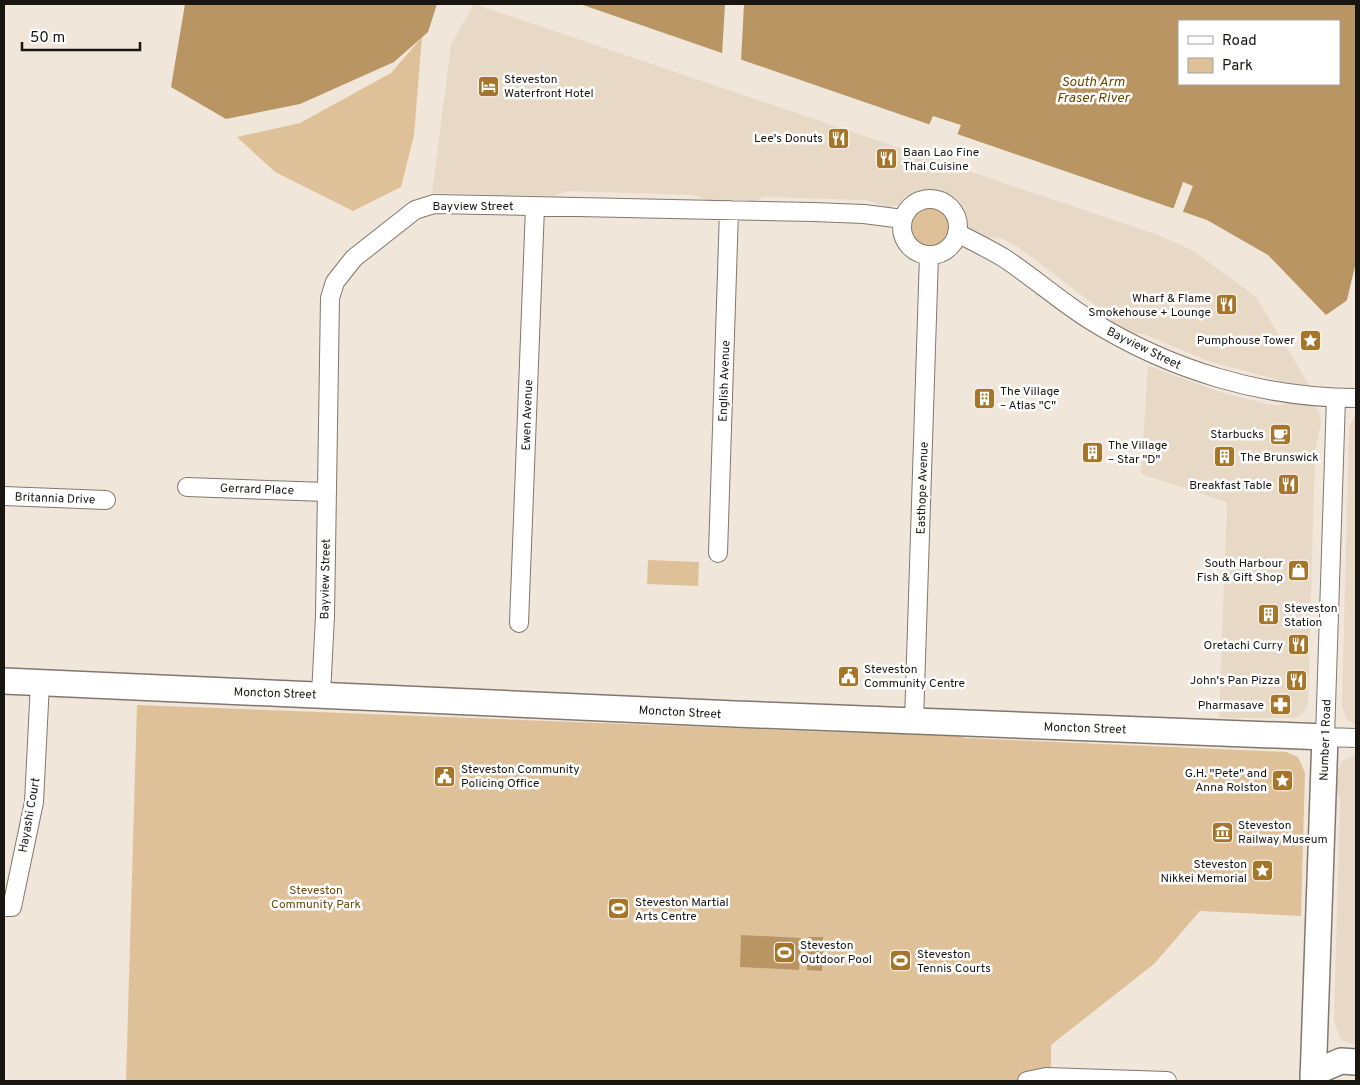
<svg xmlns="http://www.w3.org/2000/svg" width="1360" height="1085" font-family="Overpass,sans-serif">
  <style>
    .built { fill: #e8d9c6 }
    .green { fill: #dfc199 }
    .water { fill: #b99564; fill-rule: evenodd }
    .pier { fill: #f0e6d9 }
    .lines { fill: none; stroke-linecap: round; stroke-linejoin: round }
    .street-casing { stroke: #81786d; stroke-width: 20 }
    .secondary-casing { stroke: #81786d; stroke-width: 28 }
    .street { stroke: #fff; stroke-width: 18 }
    .secondary { stroke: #fff; stroke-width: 25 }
    .labels { text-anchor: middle; stroke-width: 5; stroke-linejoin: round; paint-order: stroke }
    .poi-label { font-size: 12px; fill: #191611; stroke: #fff; text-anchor: start }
    .street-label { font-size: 12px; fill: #191611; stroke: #fff }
    .park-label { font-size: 12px; fill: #6e4b0c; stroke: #fff }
    .water-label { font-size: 14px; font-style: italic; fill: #6b4707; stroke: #fff }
  </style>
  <rect width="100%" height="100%" fill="#f0e6d9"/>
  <path class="built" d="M474,4l684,231 34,15 64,47 55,91 -28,-4 -8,-5 -67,-18 -64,-27 -17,-2 -13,-8 -6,-9 -90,-68 -17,-9 -17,-1 -17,-9 -7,-19 -9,-9 -10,-6 -12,-1 -13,3 -13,9 -15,2 -23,-7 -100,-3 -14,5h-42l-14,-7 -127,-4 -15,5 -121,-3 19,-148z
    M1148,366l75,27 52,13 18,-3 16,2 6,2 4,5 2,11 -6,28 -7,253 -5,9 -8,5h-76l8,-216 -86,-28z
    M1356,413v312l-9,-5 -5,-13 7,-280z
    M1356,755v290l-15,-5 -7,-19 6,-222 -5,-12 1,-14 6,-12z"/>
  <path class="green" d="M422,37l-8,98 -13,52 -48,24 -78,-39 -38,-35 63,-14 91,-50z
    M911 226a20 20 0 1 1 40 0a20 20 0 1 1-40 0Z
    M648,560l51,2 -1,24 -51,-2z
    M137,705l722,28 12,-4 86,4 8,5 321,14 12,5 7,16 -4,143 -101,-5 -46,53 -103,81v36h-925z"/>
  <path class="water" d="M185,4h252l-9,28 -34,30 -94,42 -74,15 -55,-32z
    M580,4h776v285l-7,10 -23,16 -58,-60 -61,-35zM1179,21h160v63h-160z
    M741,935l60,3 -2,32 -59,-3z
    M808,937h15l-1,34 -15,-1z"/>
  <path class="pier" d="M725,4h19l-3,57 -19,-6z
    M933,116l28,9 -4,10 -28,-10z
    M1183,182l10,4 -11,28 -9,-4z
    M1356,262v31l-10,11z"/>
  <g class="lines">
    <defs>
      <path id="street" d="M902 227a28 28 0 1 1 56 0a28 28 0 1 1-56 0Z
        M957,233c16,8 32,16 47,25 30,20 56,43 86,62 80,50 172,78 266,78
        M1336,398l-11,339 31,1
        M187,487l139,5
        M4,496l102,4
        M718,553l11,-343
        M519,623l16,-416
        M321,695l4,-79 5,-318 5,-16 19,-24 61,-48 19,-6 379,8 51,2 39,5
        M914,721l15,-466
        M4,907h8l22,-105 6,-119
        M1027,1081l19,-4 121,4"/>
      <path id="secondary" d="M4,681l731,33 590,23 -12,344
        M1313,1073l28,-12 15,1"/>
    </defs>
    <use href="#street" class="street-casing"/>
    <use href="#secondary" class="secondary-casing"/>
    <use href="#street" class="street"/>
    <use href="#secondary" class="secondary"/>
  </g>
  <defs>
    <symbol id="hotel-square" viewBox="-11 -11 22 22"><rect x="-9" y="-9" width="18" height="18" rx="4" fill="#a5762a" stroke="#fff"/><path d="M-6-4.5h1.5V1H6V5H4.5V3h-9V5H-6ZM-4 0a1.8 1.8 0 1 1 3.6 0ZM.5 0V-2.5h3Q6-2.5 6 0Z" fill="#fff"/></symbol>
    <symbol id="restaurant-square" viewBox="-11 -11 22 22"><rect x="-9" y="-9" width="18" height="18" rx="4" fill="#a5762a" stroke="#fff"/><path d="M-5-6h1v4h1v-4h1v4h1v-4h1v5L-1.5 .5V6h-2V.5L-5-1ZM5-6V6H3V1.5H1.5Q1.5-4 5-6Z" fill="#fff"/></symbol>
    <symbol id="sight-square" viewBox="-11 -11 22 22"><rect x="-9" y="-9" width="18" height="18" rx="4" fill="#a5762a" stroke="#fff"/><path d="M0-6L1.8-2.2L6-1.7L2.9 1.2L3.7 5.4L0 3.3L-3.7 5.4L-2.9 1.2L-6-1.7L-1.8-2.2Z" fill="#fff"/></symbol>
    <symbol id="building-square" viewBox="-11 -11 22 22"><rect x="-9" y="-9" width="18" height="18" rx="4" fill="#a5762a" stroke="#fff"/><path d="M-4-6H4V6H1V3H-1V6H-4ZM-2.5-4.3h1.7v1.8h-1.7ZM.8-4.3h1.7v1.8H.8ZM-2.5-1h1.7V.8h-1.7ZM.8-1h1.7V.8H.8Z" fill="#fff"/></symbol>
    <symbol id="cafe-square" viewBox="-11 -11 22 22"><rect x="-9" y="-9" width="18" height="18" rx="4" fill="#a5762a" stroke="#fff"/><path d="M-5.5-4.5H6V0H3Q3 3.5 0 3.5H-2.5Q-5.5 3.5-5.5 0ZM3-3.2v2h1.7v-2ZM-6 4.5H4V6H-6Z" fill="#fff"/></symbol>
    <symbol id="shop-square" viewBox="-11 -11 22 22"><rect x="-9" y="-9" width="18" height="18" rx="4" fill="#a5762a" stroke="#fff"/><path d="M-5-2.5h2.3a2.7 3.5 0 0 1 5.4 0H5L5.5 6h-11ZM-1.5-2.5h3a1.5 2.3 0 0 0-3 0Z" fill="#fff"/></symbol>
    <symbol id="civic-square" viewBox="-11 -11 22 22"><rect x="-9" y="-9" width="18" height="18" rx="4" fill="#a5762a" stroke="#fff"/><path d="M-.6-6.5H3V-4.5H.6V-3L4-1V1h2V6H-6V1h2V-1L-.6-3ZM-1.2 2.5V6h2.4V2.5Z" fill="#fff"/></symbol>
    <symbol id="pharmacy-square" viewBox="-11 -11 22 22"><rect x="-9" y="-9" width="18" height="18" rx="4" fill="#a5762a" stroke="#fff"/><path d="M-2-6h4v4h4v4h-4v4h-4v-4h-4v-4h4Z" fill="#fff"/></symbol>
    <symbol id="museum-square" viewBox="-11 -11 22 22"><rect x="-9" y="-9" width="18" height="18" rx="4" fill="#a5762a" stroke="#fff"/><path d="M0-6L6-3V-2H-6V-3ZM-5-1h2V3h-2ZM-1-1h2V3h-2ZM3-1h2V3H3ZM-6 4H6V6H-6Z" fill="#fff"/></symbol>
    <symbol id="stadium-square" viewBox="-11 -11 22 22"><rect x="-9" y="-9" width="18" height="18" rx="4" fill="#a5762a" stroke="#fff"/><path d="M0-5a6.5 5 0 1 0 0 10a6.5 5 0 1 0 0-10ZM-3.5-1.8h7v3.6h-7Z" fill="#fff"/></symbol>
  </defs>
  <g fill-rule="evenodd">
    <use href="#hotel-square" x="476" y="74" width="25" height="25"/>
    <use href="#restaurant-square" x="826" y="126" width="25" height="25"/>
    <use href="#restaurant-square" x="874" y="146" width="25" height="25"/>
    <use href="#restaurant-square" x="1214" y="292" width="25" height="25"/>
    <use href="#sight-square" x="1298" y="328" width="25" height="25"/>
    <use href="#building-square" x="972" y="386" width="25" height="25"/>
    <use href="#cafe-square" x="1268" y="422" width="25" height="25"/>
    <use href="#building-square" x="1080" y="440" width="25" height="25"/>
    <use href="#building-square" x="1212" y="444" width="25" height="25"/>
    <use href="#restaurant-square" x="1276" y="472" width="25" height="25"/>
    <use href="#shop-square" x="1286" y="558" width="25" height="25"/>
    <use href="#building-square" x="1256" y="602" width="25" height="25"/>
    <use href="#restaurant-square" x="1286" y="632" width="25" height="25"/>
    <use href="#civic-square" x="836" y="664" width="25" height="25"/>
    <use href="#restaurant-square" x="1284" y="668" width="25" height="25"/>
    <use href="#pharmacy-square" x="1268" y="692" width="25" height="25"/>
    <use href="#civic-square" x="432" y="764" width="25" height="25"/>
    <use href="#sight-square" x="1270" y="768" width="25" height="25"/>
    <use href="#museum-square" x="1210" y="820" width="25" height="25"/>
    <use href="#sight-square" x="1250" y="858" width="25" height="25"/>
    <use href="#stadium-square" x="606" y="896" width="25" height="25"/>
    <use href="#stadium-square" x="772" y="940" width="25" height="25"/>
    <use href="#stadium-square" x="888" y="948" width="25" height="25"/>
  </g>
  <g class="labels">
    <g class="poi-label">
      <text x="504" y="83">Steveston<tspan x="504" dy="14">Waterfront Hotel</tspan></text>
      <text x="823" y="142" text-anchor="end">Lee's Donuts</text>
      <text x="903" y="156">Baan Lao Fine<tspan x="903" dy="14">Thai Cuisine</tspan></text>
      <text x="1211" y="302" text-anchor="end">Wharf &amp; Flame<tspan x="1211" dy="14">Smokehouse + Lounge</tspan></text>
      <text x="1295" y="344" text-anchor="end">Pumphouse Tower</text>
      <text x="1000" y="395">The Village<tspan x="1000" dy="14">– Atlas "C"</tspan></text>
      <text x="1264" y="438" text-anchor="end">Starbucks</text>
      <text x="1108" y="449">The Village<tspan x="1108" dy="14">– Star "D"</tspan></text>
      <text x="1240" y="461">The Brunswick</text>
      <text x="1272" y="489" text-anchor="end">Breakfast Table</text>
      <text x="1283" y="567" text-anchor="end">South Harbour<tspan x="1283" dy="14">Fish &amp; Gift Shop</tspan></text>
      <text x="1284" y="612">Steveston<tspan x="1284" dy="14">Station</tspan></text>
      <text x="1283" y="649" text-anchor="end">Oretachi Curry</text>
      <text x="864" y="673">Steveston<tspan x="864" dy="14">Community Centre</tspan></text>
      <text x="1280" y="684" text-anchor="end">John's Pan Pizza</text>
      <text x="1264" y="709" text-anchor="end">Pharmasave</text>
      <text x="461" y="773">Steveston Community<tspan x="461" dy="14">Policing Office</tspan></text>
      <text x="1267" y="777" text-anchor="end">G.H. "Pete" and<tspan x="1267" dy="14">Anna Rolston</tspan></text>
      <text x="1238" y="829">Steveston<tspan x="1238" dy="14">Railway Museum</tspan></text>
      <text x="1247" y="868" text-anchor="end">Steveston<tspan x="1247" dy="14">Nikkei Memorial</tspan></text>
      <text x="635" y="906">Steveston Martial<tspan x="635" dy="14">Arts Centre</tspan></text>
      <text x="800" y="949">Steveston<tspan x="800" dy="14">Outdoor Pool</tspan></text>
      <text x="917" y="958">Steveston<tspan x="917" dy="14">Tennis Courts</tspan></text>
    </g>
    <g class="street-label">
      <text x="473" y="210">Bayview Street</text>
      <text transform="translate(1144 348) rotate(26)" y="4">Bayview Street</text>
      <text transform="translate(724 381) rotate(-88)" y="4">English Avenue</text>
      <text transform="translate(527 415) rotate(-88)" y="4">Ewen Avenue</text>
      <text transform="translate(922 488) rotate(-88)" y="4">Easthope Avenue</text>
      <text transform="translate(257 489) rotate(2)" y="4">Gerrard Place</text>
      <text transform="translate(55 498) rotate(2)" y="4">Britannia Drive</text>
      <text transform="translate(325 579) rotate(-89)" y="4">Bayview Street</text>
      <text transform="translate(275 693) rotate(2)" y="4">Moncton Street</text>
      <text transform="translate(680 712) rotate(3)" y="4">Moncton Street</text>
      <text transform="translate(1085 728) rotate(2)" y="4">Moncton Street</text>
      <text transform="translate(1325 740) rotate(-88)" y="4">Number 1 Road</text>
      <text transform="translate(29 815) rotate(-80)" y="4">Hayashi Court</text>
    </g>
    <g class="park-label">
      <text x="316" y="894">Steveston<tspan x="316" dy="14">Community Park</tspan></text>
    </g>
    <g class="water-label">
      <text x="1093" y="86">South Arm<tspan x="1093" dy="16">Fraser River</tspan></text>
    </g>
  </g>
  <rect width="1360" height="1085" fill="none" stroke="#191611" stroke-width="10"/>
  <rect x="1178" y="20" width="162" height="65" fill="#ffffff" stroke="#a3a2a0"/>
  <rect x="1188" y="36" width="25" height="8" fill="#ffffff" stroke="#a3a2a0"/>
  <text x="1222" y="45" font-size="15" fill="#191611">Road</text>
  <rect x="1188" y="58" width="25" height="15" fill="#dfc199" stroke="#a3a2a0"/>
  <text x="1222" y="70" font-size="15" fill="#191611">Park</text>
  <path d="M22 42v8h118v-8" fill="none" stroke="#191611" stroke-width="2.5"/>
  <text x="30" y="42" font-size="15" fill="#191611" stroke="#ffffff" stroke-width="4" paint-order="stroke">50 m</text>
</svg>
